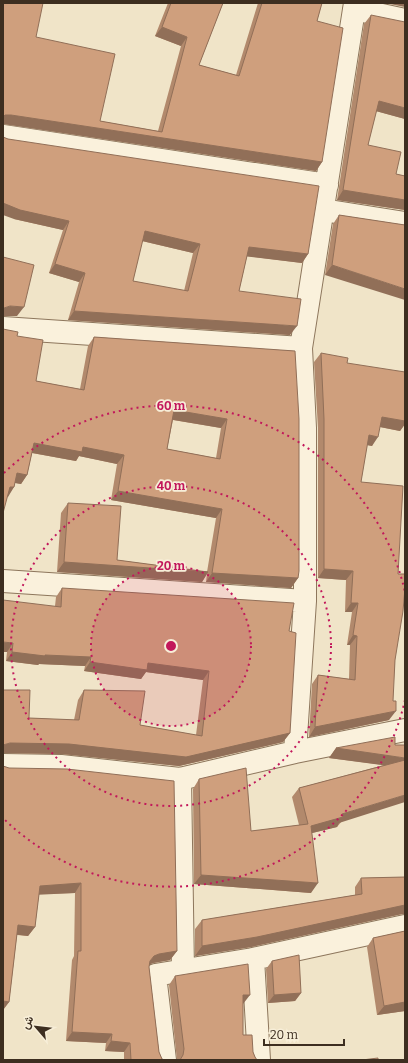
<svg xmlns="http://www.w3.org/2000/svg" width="408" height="1063" font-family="Bitter,Vazirmatn,serif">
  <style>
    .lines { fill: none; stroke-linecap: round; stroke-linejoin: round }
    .street-casing { stroke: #8d765c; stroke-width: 24 }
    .street { stroke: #faf1dc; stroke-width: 22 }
    .wall { fill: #b2896c; fill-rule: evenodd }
    .shaded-wall { fill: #916f58 }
    .building { fill: #cf9f7d; stroke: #916f58; fill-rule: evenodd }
    .ring { fill: none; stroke: #c2185b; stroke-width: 2; stroke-dasharray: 2 4 }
    .centre { fill: #c2185b; stroke: #f7eed8; stroke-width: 2 }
    .ring-label { font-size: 12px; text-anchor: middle; font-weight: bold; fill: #c2185b; stroke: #f7eed8; stroke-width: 3.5; stroke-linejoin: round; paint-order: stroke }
  </style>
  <rect width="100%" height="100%" fill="#f0e4c8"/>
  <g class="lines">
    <defs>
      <path id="street" d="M354,9l51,11
        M3,136l324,49
        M323,210l82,13
        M3,328l298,20
        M3,581l302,20
        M295,752l10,-151v-173l-4,-80 54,-345
        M3,765l58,1 119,13 115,-27 110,-22
        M180,779l3,192
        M253,959l6,101
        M165,1060l-10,-85 98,-16 152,-33"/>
    </defs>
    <use href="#street" class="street-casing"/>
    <use href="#street" class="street"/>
  </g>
  <path class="wall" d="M168,3h55l-24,62 37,10 22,-72h64l-5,18 5,141 -6,9 -311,-47 31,-87 64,84 58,10 23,-85 -26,-10z
    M371,15l34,104 -29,-8 -8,34 28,29 9,2v34l-68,-10 27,-176z
    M8,139l300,115 -6,9 -55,-7 -8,35 51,44 -222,-15 11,-38 -30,-9 14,-43 -49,-11zM142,241l51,12 -9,38 -51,-10z
    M339,215l66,10 -80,50 8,-51z
    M17,336l19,45 44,8 8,-43 6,-9 201,14 3,227 -7,10 -85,-6 1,-8 -5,8 -145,-10 4,-59 7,-10 49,57 90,12 9,-54 -105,-18 6,-36 -38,-8 -3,5 -44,-8 -5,22 -6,9 -6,-1 -1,4 -7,9zM173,420l48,8 -5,30 -49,-9z
    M321,353l26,10 58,58v3l-5,7 -20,-4 -8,19 -5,-1 -6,37 37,92 -3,86 -6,60 -80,17 3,-53 6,-9 31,4 1,-34h-3l5,-33h-7l1,-32 -28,-2v-150l-4,-66z
    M62,588l227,43 1,102 -7,9 -104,24 -117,-12 -59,-1 26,-35 45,2 4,-20 6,-10 56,35 56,10 7,-55 -57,-8 -5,7 -57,-8 1,-5 -46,-2 -1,1 -32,-4 1,-9h-4l52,-46 1,-9z
    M405,745l-68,82 -25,6 -1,60 -117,-9 -1,-95 6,-10 52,52 48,-6 -7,-28 7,-9 85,-23 -55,-7 7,-10z
    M3,766l174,185 -7,9 -17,3 -4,1v3l10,85 3,7 2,1h-40v-8l-19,-1 1,-8 -40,-2 6,-81 2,-4 1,-63 -36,1 -4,33 -7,9 -11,-1 -8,67 -6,8z
    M405,877v37h-3l-151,33 -56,9v-27l7,-9 153,-25v-8l6,-9z
    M405,931v80l-28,4 -10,-68 6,-9z
    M272,961l29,32 -6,8 -27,2 -2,-34z
    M175,976l68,28v31l10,17 2,5 2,3h-80l-8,-75z"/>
  <path class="shaded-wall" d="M385,3h20v4z
    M162,27l25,10 -6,9 -26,-10z
    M379,101l26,7v11l-33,-9z
    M5,115h6l311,47 -6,9 -313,-47v-7z
    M343,190l62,10v10l-68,-10z
    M3,203l66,18 -6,9 -49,-11 -11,-4z
    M145,231l55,13 -7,9 -55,-13z
    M249,247l59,7 -6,9 -59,-7z
    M55,264l30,9 -6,9 -30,-9z
    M332,265l73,24v11l-80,-25z
    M10,306l14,1 -7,9h-14v-7l1,-1z
    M74,311l223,15 -7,9 -222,-15z
    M174,410l53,9 -6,9 -53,-9z
    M382,417l23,4v3l-5,7 -25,-5z
    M369,435l9,2 -6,9 -10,-2z
    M34,443l49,4 41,8 -7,9 -38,-8 -3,5 -49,-9z
    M17,473l10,2 -6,9 -11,-2z
    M10,487h4l-6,10 -5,-1z
    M118,491l104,18 -6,9 -105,-18z
    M64,562l144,10 -6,10 -145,-10z
    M324,569l29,2 -7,9 -28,-2z
    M212,573l86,5 -7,10 -85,-6z
    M351,603h7l-6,9h-7z
    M353,635l4,1 -7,9h-3z
    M3,642l10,1 -6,9h-4z
    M12,652l33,3 46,2 -6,9 -46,-2 -1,1 -32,-4z
    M90,662l58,1 61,8 -6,9 -57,-8 -5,7 -57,-8z
    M396,711l-7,9 -80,17 6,-10z
    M290,733l-7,9 -104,24 -117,-12 -59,-1v-8l7,-2z
    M336,748l69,10v8l-1,2 -75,-10z
    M405,795v7l-66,21 -2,4 -33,8 7,-9 31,-12z
    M201,875l117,8 -7,10 -117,-9z
    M81,883l-6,10 -42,2 7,-9z
    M405,905v9h-3l-151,33 -56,9 7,-10z
    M18,925l17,2 -7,9 -16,-2z
    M177,951l-7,9 -17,3 -5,2 -4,5 10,-14 5,-2z
    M301,993l-6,8 -27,2 6,-8z
    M243,995h7l-7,9z
    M3,1001l6,1 -6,8z
    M405,1002v9l-28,4 7,-9z
    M72,1032l40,2 -6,9 -40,-2z
    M111,1041l19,2 -6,9 -19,-1z"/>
  <path class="building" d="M3,3h40l-7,34 79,17 -15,67 62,11 25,-95 -25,-10 9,-24h52l-24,62 40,11 23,-73h60l-5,18 26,7 -21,134 -311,-47h-6l-2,2z
    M371,15l34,7v86l-26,-7 -11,44 33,7 -5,22 9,2v24l-62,-10z
    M3,137l5,2 311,47 -11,68 -59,-7 -10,44 62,8 -4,27 -223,-15 11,-38 -30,-9 14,-43 -49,-11 -17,-7zM145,231l55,13 -12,47 -55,-10z
    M339,215l66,10v64l-73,-24z
    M3,257l31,8 -10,42 -14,-1 -6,2 -1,1z
    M3,329l15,3 -1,4 26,4 -7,41 48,9 10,-53 201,14 4,68v152l-1,7 -86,-5 10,-64 -104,-18 6,-36 -41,-8 -1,5 -48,-9 -7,32 -10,-2 -3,14h-4l-7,26zM174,410l53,9 -7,40 -53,-10z
    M321,353l27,5 -1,5 58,9v49l-23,-4 -4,20 -9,-2 -8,47 42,4 -5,88h7v14l-2,23 -8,49 -2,41h3v10l-81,16 3,-52 37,5 2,-44 -4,-1 5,-32h-7l2,-32 -29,-2v-150z
    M68,503l53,3 -4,54 91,12 -144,-10z
    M62,588l232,15 -5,28 7,2 -6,100 -104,24 -117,-13 -59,-1 -7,2v-55h27l-1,28 50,2 5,-30 61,1 -5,34 62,11 7,-65 -61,-8 -1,7 -57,-8 1,-5 -46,-2v1l-33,-4 1,-9 -10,-1v-42l58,7z
    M395,737v8h10v13l-69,-10z
    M405,760v35l-63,19 1,3 -32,9 7,57 -117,-8 -2,-96 47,-11 5,63 57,-7 -9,-36z
    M3,766l6,2 58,1 107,12 3,170 -18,3 -5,2 -4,5 -1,6 10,85 3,7 2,1h-33l-1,-17 -19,-2 1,-7 -40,-2 6,-81h3v-68l-41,3 -5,41 -17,-2 -9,77 -6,-1z
    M405,877v28l-148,32 -55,9v-26l160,-26 -1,-16z
    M405,931v71l-21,4 -11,-68z
    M299,955l2,38 -27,2 -2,-34z
    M248,964l2,31h-7v40h9l1,17 2,5 2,3h-77l3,-5 1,-6 -9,-73z
    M378,1058v2h-16z"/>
  <circle cx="171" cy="646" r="80" fill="#c2185b" fill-opacity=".12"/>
  <g class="ring">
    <circle cx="171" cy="646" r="80"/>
    <circle cx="171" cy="646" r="160"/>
    <path d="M405 700A240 240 0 0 1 4 819M4 473A240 240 0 0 1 405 592"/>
  </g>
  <circle cx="171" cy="646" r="6" class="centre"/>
  <g class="ring-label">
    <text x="171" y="410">60 m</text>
    <text x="171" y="490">40 m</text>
    <text x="171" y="570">20 m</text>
  </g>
  <rect width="408" height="1063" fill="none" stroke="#3d2e20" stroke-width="8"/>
  <g transform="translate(36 1027) rotate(298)" stroke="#f7eed8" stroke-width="3" paint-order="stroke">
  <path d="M0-3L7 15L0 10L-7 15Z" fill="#3d2e20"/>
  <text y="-6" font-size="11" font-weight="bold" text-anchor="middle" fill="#3d2e20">ش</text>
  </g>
  <path d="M264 1039v6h80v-6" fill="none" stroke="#3d2e20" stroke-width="2"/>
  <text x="270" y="1039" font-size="12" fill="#3d2e20" stroke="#f7eed8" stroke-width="3" paint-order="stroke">20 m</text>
</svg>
